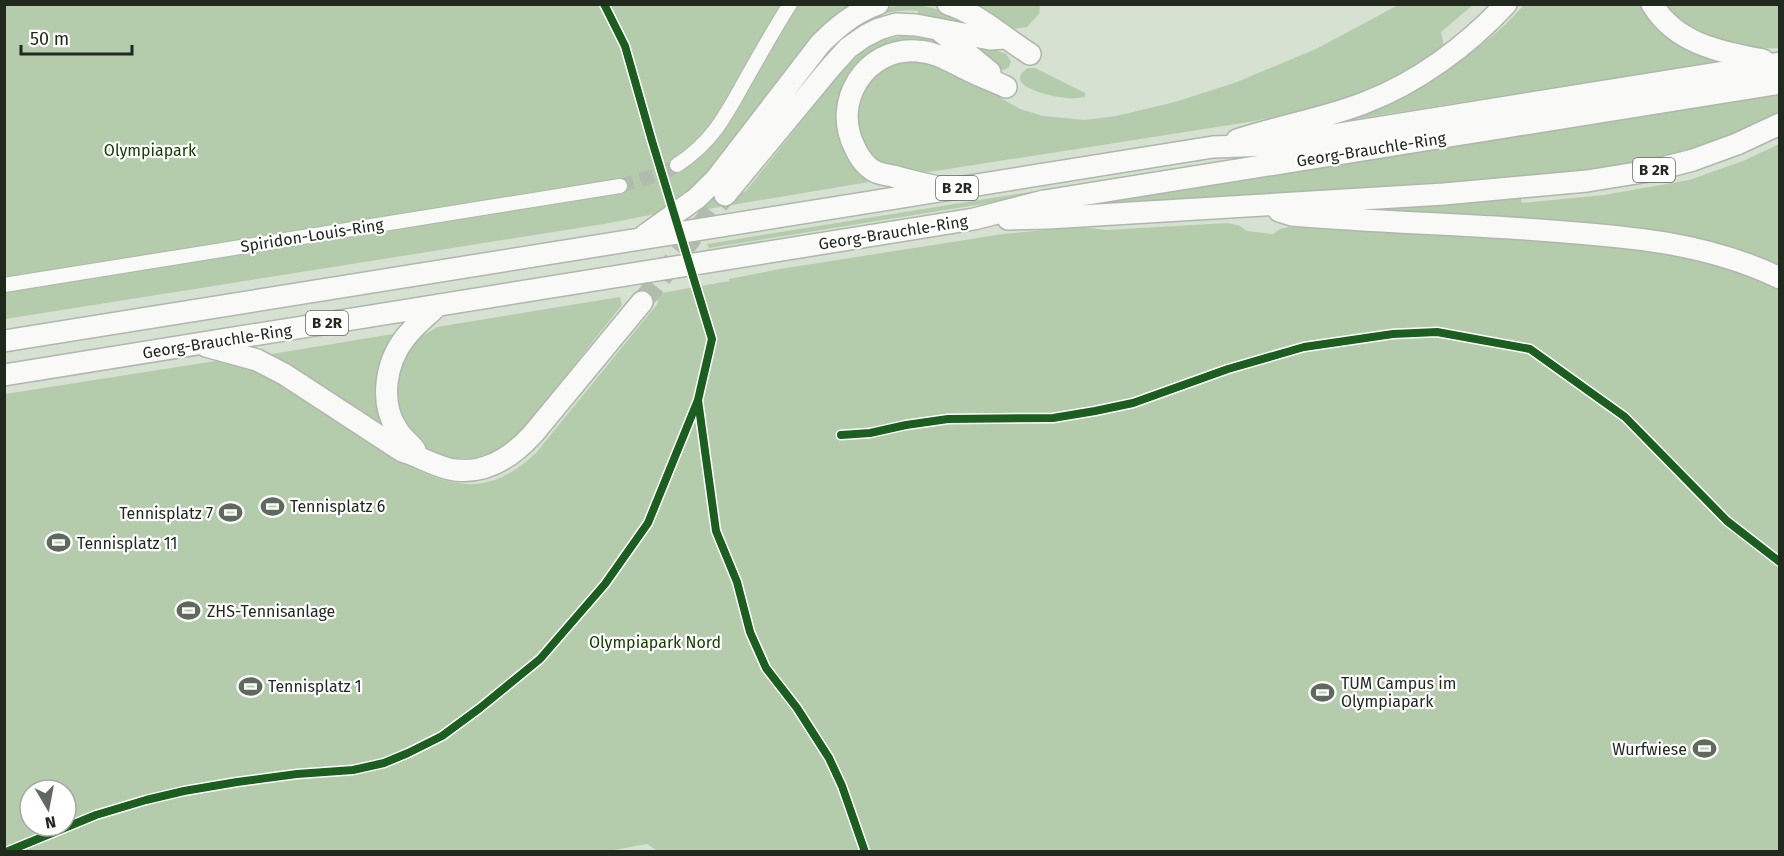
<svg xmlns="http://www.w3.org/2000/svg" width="1784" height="856" font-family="'Fira Sans',sans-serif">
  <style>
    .green { fill: #b4ccac; fill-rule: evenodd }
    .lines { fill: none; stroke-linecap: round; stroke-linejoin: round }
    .minor-tunnel { stroke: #b2bcae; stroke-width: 14; stroke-dasharray: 14 7; stroke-linecap: butt }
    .trunk-tunnel { stroke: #b2bcae; stroke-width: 21; stroke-dasharray: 21 10; stroke-linecap: butt }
    .minor-casing { stroke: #aeb7ab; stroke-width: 16 }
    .trunk-casing { stroke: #aeb7ab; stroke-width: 24 }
    .minor { stroke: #f9faf8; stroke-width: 14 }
    .trunk { stroke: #f9faf8; stroke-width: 21 }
    .cycleway-casing { stroke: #fff; stroke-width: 11 }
    .cycleway { stroke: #1b5e20; stroke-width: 8 }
    .labels { text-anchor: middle; stroke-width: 4.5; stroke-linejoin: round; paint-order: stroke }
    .shield { fill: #fff; stroke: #646862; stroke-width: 1.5 }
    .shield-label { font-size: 15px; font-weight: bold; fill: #21281e }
    .street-label { font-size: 16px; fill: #21281e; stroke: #fff }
    .park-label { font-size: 16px; fill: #144000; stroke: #fff }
    .poi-label { font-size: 16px; fill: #21281e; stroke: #fff; text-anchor: start }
  </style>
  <rect width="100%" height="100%" fill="#d6e1d2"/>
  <path class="green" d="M5,5h853l-49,39 -101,127 -21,22 -1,-2 -31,23 -45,9 -605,96z
    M903,5c26,-1 46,7 68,18l-2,3 -23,-7 -28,-5v-3c-20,-2 -37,3 -56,8l28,-12z
    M971,5h69l-1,9 -12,13 -16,2z
    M1398,5h75l-32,27 3,15 -39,25 -65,30 -85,19 -345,54 -25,-6 -16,-13 -9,-15 -6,-29 21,-43 44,-13 34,15 67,38 23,7 42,4 31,-4 59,-14 62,-20 81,-34z
    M1524,5h122l86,56 -270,41 -113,18 -14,4 -1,-3 107,-47 45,-33 18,-15z
    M1666,5h113v43l-30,1 -9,-6 -32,-7 -23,-12 -11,-10z
    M906,35l21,1 15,7 -1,3 -13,-3 -83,42 27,92 -3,5 -173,29 10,-13 39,-6 97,-121 22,-21 16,-9z
    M974,42l32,12 5,7 -2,6 -5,3 -6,-1 -25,-21z
    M1028,68h7l50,25v4c-7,1 -13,2 -19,1 -13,-1 -66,-12 -38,-30z
    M1779,71v5l-1070,172 -2,-4z
    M1779,94v21c-116,62 -256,64 -385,73 -104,6 -208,13 -313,20v-4l226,-34z
    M1779,144v128l-25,-12 -414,-51 181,-11 1,5 82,-8 85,-15 54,-19z
    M1228,223l12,3 7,5 26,3 7,-5 9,-2 261,14 102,9 57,10 37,13 33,16v562l-1120,1 -12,-8 -44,8h-598v-458l217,-34 39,11 153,97c49,24 81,23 122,-15l122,-150 -2,-9 73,-13v-2l51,-10 223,-35 77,-7 26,3zM30,790h36v36h-36z
    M620,297l2,8 -102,128 -10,9 -17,11 -21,5h-17l-18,-5 -18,-9 -20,-31 -4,-37 8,-18 12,-17 22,-14z
    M393,334h3l-8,95 -4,2 -116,-75 4,-2z"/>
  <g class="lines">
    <path class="minor-tunnel" d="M620,186l44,-13 13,-8"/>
    <path class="trunk-tunnel" d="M642,302l83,-107"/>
    <defs>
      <path id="minor" d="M677,165c39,-25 51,-55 73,-93 13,-23 26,-46 40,-68
        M4,285l616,-99"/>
      <path id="trunk" d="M948,4c31,10 55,33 82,50
        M1652,4c24,40 69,48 111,56
        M940,31l50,41
        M1237,140c42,-14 86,-21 127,-37 53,-20 103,-57 142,-99
        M938,187c-15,-3 -30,-7 -45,-11 -5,-1 -12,-2 -17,-4 -10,-5 -17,-15 -21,-24 -24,-45 10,-101 62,-97 20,1 34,11 51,19 12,6 25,11 38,17
        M725,195l105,-127 18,-20 17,-12 14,-7 17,-5 20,1 74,14 15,-1
        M1279,211l13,4c82,7 165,9 247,15 83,6 164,11 241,48
        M1008,219l40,-1 396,-24 143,-13 68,-11 38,-10 44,-16 43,-20
        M645,235l52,-37 19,-19 104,-135c18,-18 34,-31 58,-40
        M4,341l1209,-194 58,-2 509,-82
        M206,346l51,14 27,14 118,77c17,5 36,17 53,19 32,4 58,-14 78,-36l109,-132
        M4,375l970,-156 70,-18 736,-118
        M415,450c-5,-7 -14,-13 -18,-21 -18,-27 -11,-67 8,-91 9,-12 22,-22 33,-33"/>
    </defs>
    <use href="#minor" class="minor-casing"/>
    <use href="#trunk" class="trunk-casing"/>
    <use href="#minor" class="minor"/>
    <use href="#trunk" class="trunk"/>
    <defs>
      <path id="cycleway" d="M604,4l21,42 27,95 60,198 -14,61 18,131 21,51 13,50 16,36 31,40 32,50 13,28 23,66
        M841,435l29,-2 36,-8 42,-6 105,-1 42,-7 38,-8 95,-34 76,-22 89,-13 44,-2 93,17 95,68 102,104 53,41
        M6,852l90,-37 50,-15 38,-9 53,-9 60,-8 56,-4 31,-7 24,-10 34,-17 38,-28 60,-49 65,-75 43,-61 50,-123"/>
    </defs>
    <use href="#cycleway" class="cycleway-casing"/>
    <use href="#cycleway" class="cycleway"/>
  </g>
  <defs>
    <symbol id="stadium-bare" viewBox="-9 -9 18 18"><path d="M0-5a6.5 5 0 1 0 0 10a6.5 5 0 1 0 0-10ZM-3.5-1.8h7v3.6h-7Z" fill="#60695d" stroke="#fff" stroke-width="2.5" paint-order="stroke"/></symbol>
  </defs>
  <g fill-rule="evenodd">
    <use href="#stadium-bare" x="256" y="490" width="33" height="33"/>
    <use href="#stadium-bare" x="214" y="496" width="33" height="33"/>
    <use href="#stadium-bare" x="42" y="526" width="33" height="33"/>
    <use href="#stadium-bare" x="172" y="594" width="33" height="33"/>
    <use href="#stadium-bare" x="234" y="670" width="33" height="33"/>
    <use href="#stadium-bare" x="1306" y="676" width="33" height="33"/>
    <use href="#stadium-bare" x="1688" y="732" width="33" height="33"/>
  </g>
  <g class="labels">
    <g class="shield">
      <rect x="1633" y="158" width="42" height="24" rx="4.5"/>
      <rect x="936" y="176" width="42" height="24" rx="4.5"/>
      <rect x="306" y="311" width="42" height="24" rx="4.5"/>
    </g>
    <g class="shield-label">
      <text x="1654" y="175">B 2R</text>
      <text x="957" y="193">B 2R</text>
      <text x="327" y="328">B 2R</text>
    </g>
    <g class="street-label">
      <text transform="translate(1371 149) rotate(-9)" y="6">Georg-Brauchle-Ring</text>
      <text transform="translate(893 232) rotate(-9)" y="6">Georg-Brauchle-Ring</text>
      <text transform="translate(312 235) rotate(-9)" y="6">Spiridon-Louis-Ring</text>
      <text transform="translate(217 341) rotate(-9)" y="6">Georg-Brauchle-Ring</text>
    </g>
    <g class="park-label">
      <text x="150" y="156">Olympiapark</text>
      <text x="655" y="648">Olympiapark Nord</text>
    </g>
    <g class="poi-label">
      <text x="290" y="512">Tennisplatz 6</text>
      <text x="213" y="519" text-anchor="end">Tennisplatz 7</text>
      <text x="77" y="549">Tennisplatz 11</text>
      <text x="207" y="617">ZHS-Tennisanlage</text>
      <text x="1341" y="689">TUM Campus im<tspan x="1341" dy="18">Olympiapark</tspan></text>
      <text x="268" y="692">Tennisplatz 1</text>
      <text x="1687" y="755" text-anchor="end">Wurfwiese</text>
    </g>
  </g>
  <rect width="1784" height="856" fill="none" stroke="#21281e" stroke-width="12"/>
  <g transform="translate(48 808) rotate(170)"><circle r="28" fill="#ffffff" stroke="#a6a9a5" stroke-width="1.5"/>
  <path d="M0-4.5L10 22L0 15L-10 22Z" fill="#60695d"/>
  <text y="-9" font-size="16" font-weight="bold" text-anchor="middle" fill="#21281e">N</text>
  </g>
  <path d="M21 45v9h111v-9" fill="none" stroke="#21281e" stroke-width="3"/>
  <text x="30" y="45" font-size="18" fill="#21281e" stroke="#ffffff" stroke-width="4.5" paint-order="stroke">50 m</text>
</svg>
